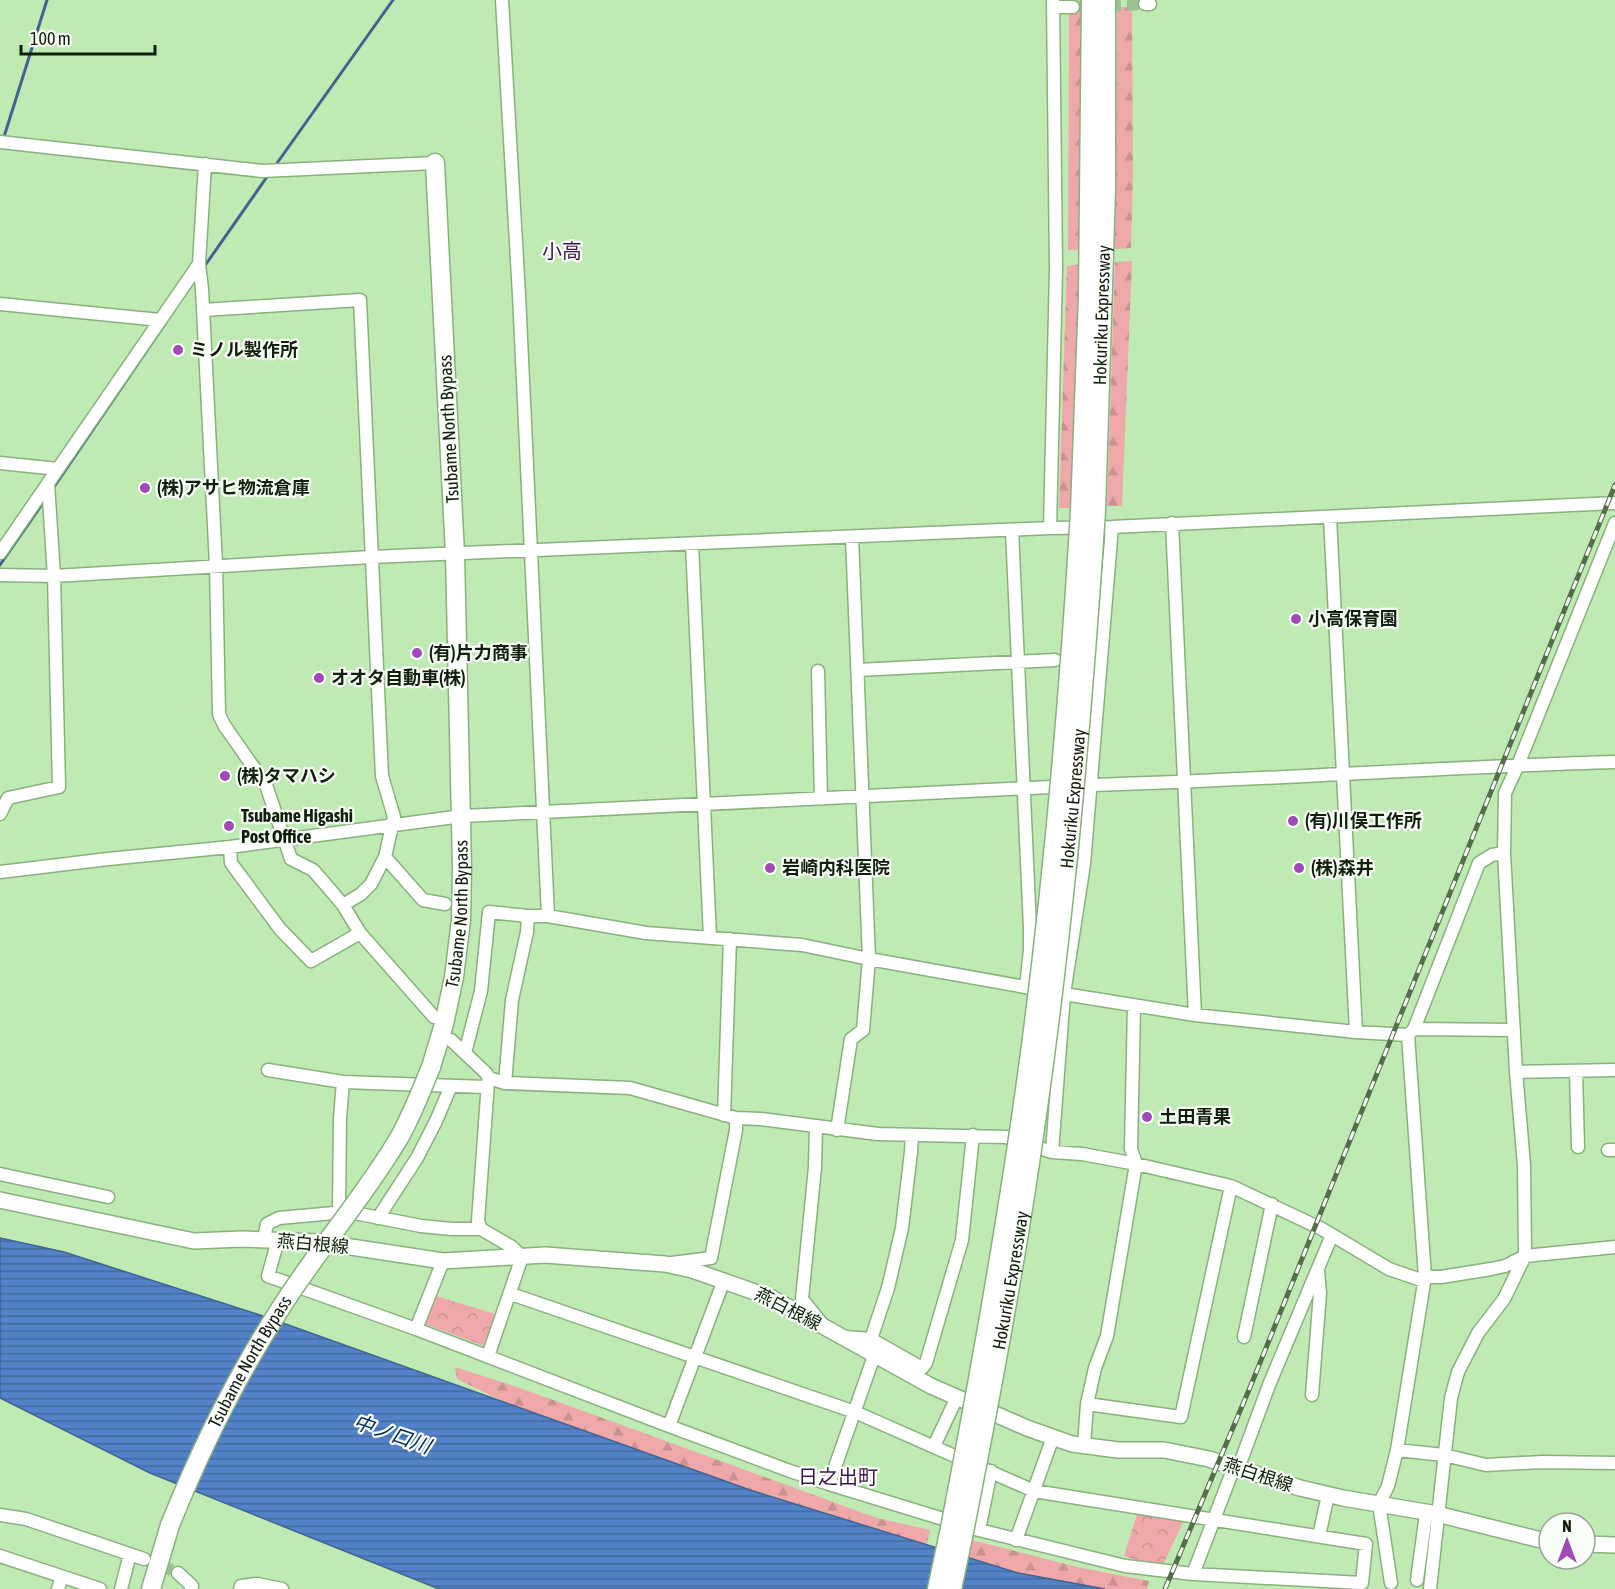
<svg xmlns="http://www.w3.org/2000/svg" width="1615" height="1589" font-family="'Asap Condensed','Noto Sans JP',sans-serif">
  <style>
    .forest { fill: url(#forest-firs) }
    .park { fill: url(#park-crowns) }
    .water { fill: url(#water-rules); stroke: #3f648f; stroke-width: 1.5 }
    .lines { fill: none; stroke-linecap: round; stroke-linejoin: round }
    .stream { stroke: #3f648f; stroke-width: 3 }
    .minor-tunnel { stroke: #9dc191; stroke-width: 12; stroke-dasharray: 12 6; stroke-linecap: butt }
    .minor-casing { stroke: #89b17d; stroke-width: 15 }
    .major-casing { stroke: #89b17d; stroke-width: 18 }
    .highway-casing { stroke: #89b17d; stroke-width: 21 }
    .minor { stroke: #fff; stroke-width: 12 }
    .major { stroke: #fff; stroke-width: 15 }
    .highway { stroke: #fff; stroke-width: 18 }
    .rail-casing { stroke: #546e4b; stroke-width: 5 }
    .rail { stroke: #fafef8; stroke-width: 3; stroke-dasharray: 9; stroke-linecap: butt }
    .highway-bridge-casing { stroke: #89b17d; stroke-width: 21; stroke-linecap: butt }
    .highway-bridge { stroke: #fff; stroke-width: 18 }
    .poi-dot { fill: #a04ab8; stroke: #fafef8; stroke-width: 2 }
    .labels { text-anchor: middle; stroke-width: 4.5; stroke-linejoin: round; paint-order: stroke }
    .street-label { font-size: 18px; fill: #0f1f0a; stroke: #fafef8 }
    .poi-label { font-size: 18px; font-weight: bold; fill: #0f1f0a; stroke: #fafef8; text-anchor: start }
    .neighbourhood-label { font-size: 20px; fill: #3e1549; stroke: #fafef8 }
    .water-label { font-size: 20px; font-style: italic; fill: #002d6c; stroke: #fafef8 }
  </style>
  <defs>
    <pattern id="forest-firs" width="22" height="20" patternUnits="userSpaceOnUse" patternTransform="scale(1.5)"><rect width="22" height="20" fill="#eea8a9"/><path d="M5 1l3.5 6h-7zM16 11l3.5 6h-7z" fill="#cb9090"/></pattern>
    <pattern id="park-crowns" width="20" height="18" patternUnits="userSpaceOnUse" patternTransform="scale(1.5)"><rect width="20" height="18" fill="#eea8a9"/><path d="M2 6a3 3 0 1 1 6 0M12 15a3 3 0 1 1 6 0" fill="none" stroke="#cb9090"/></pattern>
    <pattern id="water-rules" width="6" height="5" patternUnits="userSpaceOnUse" patternTransform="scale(1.5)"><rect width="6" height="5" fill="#5382c8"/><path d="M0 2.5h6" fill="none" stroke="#436aa1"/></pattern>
  </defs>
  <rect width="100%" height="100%" fill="#c0eab3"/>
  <path class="forest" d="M1117,7h15l1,165 -2,76 -16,1z
    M1071,11h11l1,83 -3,156h-12l1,-236z
    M1132,261l-10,245h-15l8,-244z
    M1081,264l-9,244h-13l8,-242z
    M455,1367l68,22 354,129 53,12 -5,23 -394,-138 -74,-36z
    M972,1540l105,27 72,14 -2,8h-85l-96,-25z"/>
  <path class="park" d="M436,1296l63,19 -12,32 -62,-23z
    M1138,1511l47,7 -24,51 -37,-13z"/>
  <path class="water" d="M0,1238l64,14 202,65 484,173 268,83 87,16h-666l-289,-116 -150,-75z"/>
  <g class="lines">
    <path class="stream" d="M3,140l44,-140
      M275,166l118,-166
      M204,267l65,-93
      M54,487l111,-163
      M0,565l45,-65"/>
    <path class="minor-tunnel" d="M1073,7l72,-3
      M144,1559l34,14"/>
    <defs>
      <path id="minor" d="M502,0l17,295 29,621
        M1145,4h5
        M1054,7h19
        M0,142l262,29 173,-8
        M205,164l-6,100 3,25 14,276 3,149 5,11 42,60 25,74 22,11 14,16 16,19 17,28 74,84
        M0,304l160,16
        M203,310l157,-10 22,476 12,41 -9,40 -14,27 -10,10 -18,11
        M0,463l58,6
        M1330,517l26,515
        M1172,523l23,492
        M1050,528l6,-259 -3,-269
        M1012,530l18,398v22l-4,37
        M692,544l18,393
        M0,553l199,-289
        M0,575l54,1 317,-19 679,-29 62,-1 503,-24
        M858,670l197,-10
        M818,671l3,128
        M0,814l8,-16 51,-11 -5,-211 -6,-93
        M230,847l1,16 49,66 31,32 49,-28
        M385,857l38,43 22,4
        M0,872l108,-13 122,-12 232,-31 629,-31c175,-5 349,-18 524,-23
        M1414,1029l65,-166 13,-8 12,-2
        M451,1040l35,33 3,5 16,5 125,5 106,30 25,1 117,15 128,3 46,15 30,2 54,10 95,22 91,43 67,40 35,12
        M465,1053l16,-62 8,-79 39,4h20l98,17 156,12 67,14 195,35 131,21 161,17 52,3 6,-6 100,1
        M268,1070l75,12 143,5
        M1576,1071l2,76
        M1516,1072l99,-2
        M505,1083l7,-83 15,-68 1,-16
        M724,1115l6,-176
        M816,1126l-1,41 -13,132 20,25
        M837,1130l14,-91 12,-9 6,-71 -17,-422
        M1608,1150h7
        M1052,1152l12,-158 20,-130 28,-337
        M0,1174l108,23
        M339,1210l1,-92 3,-36
        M378,1218l39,-60 19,-37 15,-35
        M481,1229l-3,-8 10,-139
        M264,1239l3,-15 12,-6 55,-5 5,-3 82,16 31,3h29l31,18 10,10 -34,99
        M278,1240l-10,36 148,53 253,97 55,-146
        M672,1263l39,-5 25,-128v-12
        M1425,1277h16l50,-8 14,-3 20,-10 90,-9
        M511,1294l344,118 179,79 332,53 -4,39 -169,-9 41,-107
        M416,1329l27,-68
        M845,1337l26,2 17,-51 14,-60 9,-76 1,-17
        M1244,1337l28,-133
        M871,1339l51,29 4,-5 36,-123 11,-105
        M1312,1395l8,-102 -2,-22
        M1087,1404l94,13 50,-231
        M669,1426l121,45 39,13 45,-128
        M1084,1445l3,-41 8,-36 12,-32 29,-172 -5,-15 3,-142
        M934,1446l23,-49
        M1397,1450l47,5 42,10 56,-3 73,1
        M1242,1458l27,-73 63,-150
        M829,1484l150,46 12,-59
        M0,1515l26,4 118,40
        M979,1530l146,36 68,8
        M1319,1536l9,-41
        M1016,1540l37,-103
        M0,1556l100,33
        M178,1573l14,13 -1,3
        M1417,1580l9,-66
        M1391,1583l-12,-79 9,-18 9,-36 28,-173 -17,-242
        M58,1589l4,-12
        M121,1589l9,-35
        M240,1589l1,-3 16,-2 25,5
        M1430,1589l21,-191 7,-26 20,-39 26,-34 21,-43 -1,-91 -8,-93 -12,-219 1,-60 13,-28 97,-242"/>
      <path id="major" d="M0,1200l194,41 48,-2 76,3 125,19 102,-6 120,9 27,6 80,28 159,88 96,42 45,16 46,6h46l45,9 91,29 43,10 94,16 112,28
        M1585,1544l30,1"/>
      <g id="highway">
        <path d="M1080,511l8,-215 3,-296"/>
        <path id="s1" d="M1096,511l10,-322v-189"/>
        <path id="s2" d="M431,1067l13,-43 10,-47 7,-57 1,-53 -7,-313 -20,-391"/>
        <path d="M151,1589l19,-64"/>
        <path d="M937,1589l12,-56"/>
        <path d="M952,1589l11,-52"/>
      </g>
    </defs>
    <use href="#minor" class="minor-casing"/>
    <use href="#major" class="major-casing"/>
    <use href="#highway" class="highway-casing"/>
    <use href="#minor" class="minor"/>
    <use href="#major" class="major"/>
    <use href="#highway" class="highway"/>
    <defs>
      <path id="rail" d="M1165,1589l86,-204 364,-900"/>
    </defs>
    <use href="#rail" class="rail-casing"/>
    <use href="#rail" class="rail"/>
    <defs>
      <g id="highway-bridge">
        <path id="s3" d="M170,1525c31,-77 67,-150 112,-219 37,-58 82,-109 117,-168 13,-23 22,-47 32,-71"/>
        <path d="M949,1533c30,-154 58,-309 79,-465 25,-184 41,-371 52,-557"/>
        <path id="s4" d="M963,1537c23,-116 45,-232 63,-348 35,-225 55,-451 70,-678"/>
      </g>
    </defs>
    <use href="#highway-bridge" class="highway-bridge-casing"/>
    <use href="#highway-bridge" class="highway-bridge"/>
  </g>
  <g class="poi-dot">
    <circle cx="178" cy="350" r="6"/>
    <circle cx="145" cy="488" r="6"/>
    <circle cx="1296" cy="619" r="6"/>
    <circle cx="417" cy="653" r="6"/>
    <circle cx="319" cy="678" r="6"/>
    <circle cx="225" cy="776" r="6"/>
    <circle cx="1293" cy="821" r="6"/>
    <circle cx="229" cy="826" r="6"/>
    <circle cx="770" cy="868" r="6"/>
    <circle cx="1299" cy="868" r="6"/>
    <circle cx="1147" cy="1117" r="6"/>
  </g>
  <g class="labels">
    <g class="street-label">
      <text dy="6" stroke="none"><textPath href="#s1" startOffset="196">Hokuriku Expressway</textPath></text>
      <text transform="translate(449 429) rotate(-93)" y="6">Tsubame North Bypass</text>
      <text dy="6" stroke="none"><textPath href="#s4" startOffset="747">Hokuriku Expressway</textPath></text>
      <text dy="6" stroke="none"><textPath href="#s2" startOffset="156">Tsubame North Bypass</textPath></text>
      <text transform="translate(313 1244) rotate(5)" y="6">燕白根線</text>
      <text dy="6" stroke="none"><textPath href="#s4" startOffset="261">Hokuriku Expressway</textPath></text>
      <text transform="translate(788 1309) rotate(27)" y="6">燕白根線</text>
      <text dy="6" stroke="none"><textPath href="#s3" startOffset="182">Tsubame North Bypass</textPath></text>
      <text transform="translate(1258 1475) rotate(18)" y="6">燕白根線</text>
    </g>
    <g class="poi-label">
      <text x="190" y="356">ミノル製作所</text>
      <text x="157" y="494">(株)アサヒ物流倉庫</text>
      <text x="1308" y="625">小高保育園</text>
      <text x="429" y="659">(有)片力商事</text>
      <text x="331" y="684">オオタ自動車(株)</text>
      <text x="237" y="782">(株)タマハシ</text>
      <text x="241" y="822">Tsubame Higashi<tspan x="241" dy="21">Post Office</tspan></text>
      <text x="1305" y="827">(有)川俣工作所</text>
      <text x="782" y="874">岩崎内科医院</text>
      <text x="1311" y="874">(株)森井</text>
      <text x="1159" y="1123">土田青果</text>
    </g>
    <g class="neighbourhood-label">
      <text x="562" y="258">小高</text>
      <text x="838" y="1484">日之出町</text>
    </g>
    <g class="water-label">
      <text transform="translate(392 1434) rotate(19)" y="7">中ノ口川</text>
    </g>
  </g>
  <g transform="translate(1567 1541)"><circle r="28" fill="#fafef8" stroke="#9ca599" stroke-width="1.5"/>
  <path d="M0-4.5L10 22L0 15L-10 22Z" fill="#a04ab8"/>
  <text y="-9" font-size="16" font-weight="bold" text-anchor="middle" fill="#0f1f0a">N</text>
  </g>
  <path d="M21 45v9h134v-9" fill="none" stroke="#0f1f0a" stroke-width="3"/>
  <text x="30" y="45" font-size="18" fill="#0f1f0a" stroke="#fafef8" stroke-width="4.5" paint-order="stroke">100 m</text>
</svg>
